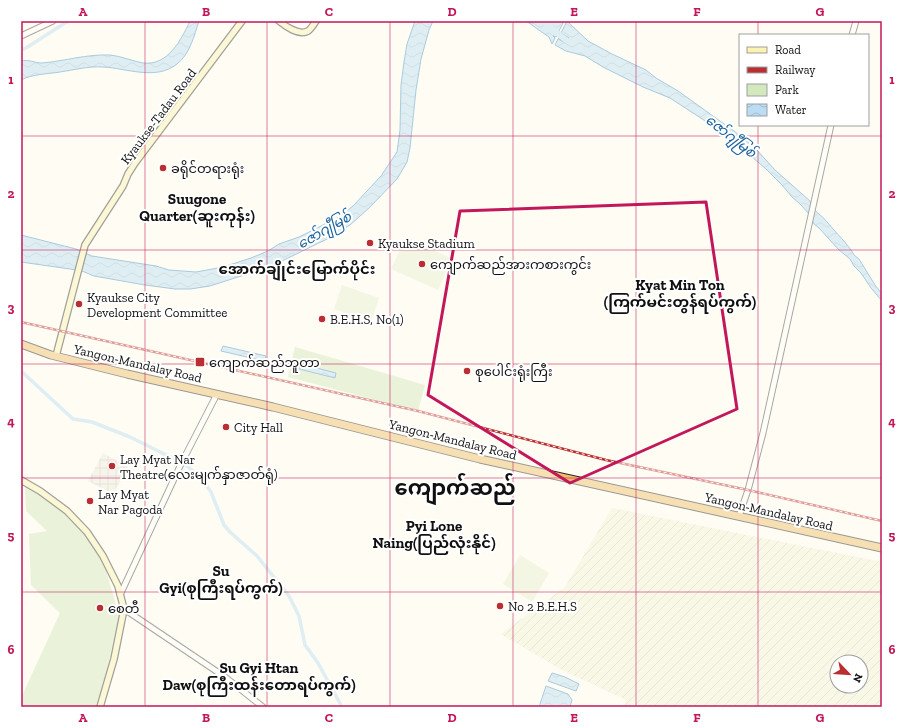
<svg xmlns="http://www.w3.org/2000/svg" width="903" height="728" font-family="'Zilla Slab','Noto Sans Myanmar',serif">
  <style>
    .farmland { fill: url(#farmland-furrows); fill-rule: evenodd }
    .park { fill: #d3e8bd }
    .pitch { fill: #e4f0cf }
    .plaza { fill: url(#plaza-grid) }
    .water { fill: url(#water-waves); stroke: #4490c7 }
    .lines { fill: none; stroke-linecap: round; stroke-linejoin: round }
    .canal { stroke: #baddf4; stroke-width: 3.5 }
    .river { stroke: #baddf4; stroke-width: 6 }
    .tertiary-casing { stroke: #434343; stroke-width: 7 }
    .secondary-casing { stroke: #323232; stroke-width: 8 }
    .trunk-casing { stroke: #212121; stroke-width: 9 }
    .tertiary { stroke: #fff; stroke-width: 5 }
    .secondary { stroke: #fbf4b1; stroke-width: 5.5 }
    .trunk { stroke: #f0bd69; stroke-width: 7 }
    .rail-casing { stroke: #ba2d31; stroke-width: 2.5 }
    .rail { stroke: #fff; stroke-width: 1; stroke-dasharray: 3; stroke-linecap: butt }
    .marked { fill: none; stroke: #c2185b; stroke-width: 3; stroke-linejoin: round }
    .grid { fill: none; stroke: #c2185b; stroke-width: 1; stroke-opacity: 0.55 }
    .poi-dot { fill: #ba2d31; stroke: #fff; stroke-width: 1.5 }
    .labels { text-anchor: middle; stroke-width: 4; stroke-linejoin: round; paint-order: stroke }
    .street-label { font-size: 13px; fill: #101010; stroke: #fff }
    .poi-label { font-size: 13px; fill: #101010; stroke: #fff; text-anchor: start }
    .water-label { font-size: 14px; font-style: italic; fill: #1e639d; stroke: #fff }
    .quarter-label { font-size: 15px; font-weight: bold; fill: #101010; stroke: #fff }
    .town-label { font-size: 21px; font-weight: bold; fill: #101010; stroke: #fff }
    .neatline { fill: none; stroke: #c2185b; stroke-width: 1.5 }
    .grid-label { font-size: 13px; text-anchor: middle; font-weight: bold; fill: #c2185b }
  </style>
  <defs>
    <pattern id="farmland-furrows" width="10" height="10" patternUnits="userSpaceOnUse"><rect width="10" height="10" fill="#f4f2d4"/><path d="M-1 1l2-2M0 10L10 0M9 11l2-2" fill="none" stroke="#d0ceb5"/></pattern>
    <pattern id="plaza-grid" width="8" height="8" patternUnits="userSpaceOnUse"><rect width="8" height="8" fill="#efece1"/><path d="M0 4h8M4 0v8" fill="none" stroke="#ccc9c0"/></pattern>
    <pattern id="water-waves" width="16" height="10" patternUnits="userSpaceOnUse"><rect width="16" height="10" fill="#baddf4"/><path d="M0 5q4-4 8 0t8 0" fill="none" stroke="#9fbdd0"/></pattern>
  </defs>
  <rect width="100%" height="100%" fill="#fefcf3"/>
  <path class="farmland" d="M612,508l270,54v145h-258l2,-7 -66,-31 -59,-35 64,-47zM837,662h24v24h-24z"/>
  <path class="park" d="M295,347l130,38 -7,26 -130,-34z
    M25,486l31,15 45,52 18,62 -20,92h-78v-9l39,-85 -29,-28 -2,-51 18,-3 -21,-20z"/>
  <path class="pitch" d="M406,237l46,22 -14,31 -47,-21z
    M342,285l37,13 -8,24 -37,-13z
    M520,555l29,18 -17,29 -29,-18z"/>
  <path class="plaza" d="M103,453l25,14 -15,27 -25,-13z"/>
  <path class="water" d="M190,21h9c-5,15 -9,33 -22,43 -21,17 -51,4 -74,3 -15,-1 -29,3 -43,5 -13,2 -27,2 -39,8v-19c7,-2 14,2 21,2 23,-2 45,-9 68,-8 11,1 22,6 33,8 25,3 38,-23 47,-42z
    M415,21h18l-4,9 -8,29 -5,31 -6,58 -3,14 -10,17 -28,29 -19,17 -23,14 -41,20 -23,10 -53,17 -20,3h-15l-30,-4 -51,-9 -12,-5 -12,-2 -49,-7v-27l55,14 16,7 64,10 13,4 27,2 27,-5 28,-9 17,-7 11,-7 20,-7 40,-20 14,-11 28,-30 16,-24 3,-22 1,-45 3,-23 3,-18z
    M526,21h38l-5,10 -3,-1 2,2 -2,5 -3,-1 2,2 -3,6 -3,-7z
    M567,21l21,20 24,13 34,16 10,8 22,13 56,40 21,17 20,22 35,31c2,10 12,14 18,22 7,9 21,22 26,32l5,4 16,26 7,9v7l-11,-13 -10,-15 -7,-7 -4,-7 -11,-9 -20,-22 -5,-4 -5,-10 -9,-10 -8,-7 -10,-12 -16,-16 -29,-25 -27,-20 -40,-26 -27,-11 -40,-20 -18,-11 -19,-5 -11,-6 3,-6 8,4 -8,-5 3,-4 8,4 -8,-5z
    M223,346l43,10 -2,5 -43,-10z
    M301,364l35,9 -1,5 -36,-9z
    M552,673l13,4 14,7 -3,7 -28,-10z
    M546,686l22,8 4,6 -2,7h-31z"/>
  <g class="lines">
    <path class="canal" d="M21,50l5,-2 42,-27
      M21,371l52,48 19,3 38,15 56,28 16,14 9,13 13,33 6,7 27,24 32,40 10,20 6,29 13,18 24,44"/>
    <path class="river" d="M543,21c8,6 15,13 23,19"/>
    <defs>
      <path id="tertiary" d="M852,35l4,-14
        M21,36l32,-15
        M739,516l9,-26 15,-57 68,-308
        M120,595l61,-131 36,-70
        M124,609l101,68 38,30"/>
      <path id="secondary" d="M279,21c6,5 20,15 29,10 3,-2 6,-7 8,-10
        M56,356l29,-111 38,-59 5,-12 7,-11 107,-142
        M21,480l19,11 27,20 20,21 16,24 15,30 6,23 -10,50 -14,48"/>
      <path id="trunk" d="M21,344l30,11 76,19 146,33 207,52 402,89"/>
    </defs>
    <use href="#tertiary" class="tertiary-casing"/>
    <use href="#secondary" class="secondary-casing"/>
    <use href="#trunk" class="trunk-casing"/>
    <use href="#tertiary" class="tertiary"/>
    <use href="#secondary" class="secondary"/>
    <use href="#trunk" class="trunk"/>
    <defs>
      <path id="rail" d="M21,322l397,89 188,49 142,30 134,31"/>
    </defs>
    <use href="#rail" class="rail-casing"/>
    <use href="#rail" class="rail"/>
  </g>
  <path d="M0 0H903V728H0ZM706,202l31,207 -167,74 -142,-88 32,-184z" fill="#fefcf3" fill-opacity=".55" fill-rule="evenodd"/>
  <path class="marked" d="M706,202l31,207 -167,74 -142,-88 32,-184z"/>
  <path class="grid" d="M145,21v686M267,21v686M390,21v686M513,21v686M636,21v686M758,21v14M758,125v582M21,136h861M21,250h861M21,364h861M21,478h861M21,592h861"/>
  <g class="poi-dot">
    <circle cx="163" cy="168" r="4"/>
    <circle cx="370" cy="243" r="4"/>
    <circle cx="422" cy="264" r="4"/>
    <circle cx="79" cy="304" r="4"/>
    <circle cx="322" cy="319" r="4"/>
    <rect x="195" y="357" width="10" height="10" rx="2"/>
    <circle cx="467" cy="371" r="4"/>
    <circle cx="226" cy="427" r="4"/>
    <circle cx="112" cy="466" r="4"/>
    <circle cx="90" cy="501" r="4"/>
    <circle cx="500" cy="606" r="4"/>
    <circle cx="100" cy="608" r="4"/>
  </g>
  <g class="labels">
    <g class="street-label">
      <text transform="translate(158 116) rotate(-53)" y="5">Kyaukse-Tadau Road</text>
      <text transform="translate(138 363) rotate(13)" y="5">Yangon-Mandalay Road</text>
      <text transform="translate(453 439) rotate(14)" y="5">Yangon-Mandalay Road</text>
      <text transform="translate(769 511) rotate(13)" y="5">Yangon-Mandalay Road</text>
    </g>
    <g class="poi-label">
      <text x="171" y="173">ခရိုင်တရားရုံး</text>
      <text x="378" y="248">Kyaukse Stadium</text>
      <text x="430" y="269">ကျောက်ဆည်အားကစားကွင်း</text>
      <text x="87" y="302">Kyaukse City<tspan x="87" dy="15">Development Committee</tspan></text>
      <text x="330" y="324">B.E.H.S, No(1)</text>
      <text x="209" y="367">ကျောက်ဆည်ဘူတာ</text>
      <text x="475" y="376">စုပေါင်းရုံးကြီး</text>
      <text x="234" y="432">City Hall</text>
      <text x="120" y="464">Lay Myat Nar<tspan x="120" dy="15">Theatre(လေးမျက်နှာဇာတ်ရုံ)</tspan></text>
      <text x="98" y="499">Lay Myat<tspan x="98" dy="15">Nar Pagoda</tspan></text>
      <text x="508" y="611">No 2 B.E.H.S</text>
      <text x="108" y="613">စေတီ</text>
    </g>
    <g class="water-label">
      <text transform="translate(731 136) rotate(38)" y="5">ဇော်ဂျီမြစ်</text>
      <text transform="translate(324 230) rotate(-30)" y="5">ဇော်ဂျီမြစ်</text>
    </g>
    <g class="quarter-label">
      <text x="197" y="204">Suugone<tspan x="197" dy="17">Quarter(ဆူးကုန်း)</tspan></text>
      <text x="297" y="274">အောက်ချိုင်းမြောက်ပိုင်း</text>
      <text x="680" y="290">Kyat Min Ton<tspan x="680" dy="17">(ကြက်မင်းတွန်ရပ်ကွက်)</tspan></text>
      <text x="434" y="531">Pyi Lone<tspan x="434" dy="17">Naing(ပြည်လုံးနိုင်)</tspan></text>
      <text x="221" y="576">Su<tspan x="221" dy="17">Gyi(စုကြီးရပ်ကွက်)</tspan></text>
      <text x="259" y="673">Su Gyi Htan<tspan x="259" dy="17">Daw(စုကြီးထန်းတောရပ်ကွက်)</tspan></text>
    </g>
    <g class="town-label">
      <text x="455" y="495">ကျောက်ဆည်</text>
    </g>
  </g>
  <rect width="903" height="728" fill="none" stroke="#ffffff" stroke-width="44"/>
  <rect x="739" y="34" width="130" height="92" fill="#ffffff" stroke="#9f9f9f"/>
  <rect x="747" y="47" width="20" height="6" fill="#fbf4b1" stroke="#9f9f9f"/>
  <text x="775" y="54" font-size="12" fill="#101010">Road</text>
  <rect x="747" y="67" width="20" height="6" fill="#ba2d31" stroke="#9f9f9f"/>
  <text x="775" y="74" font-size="12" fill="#101010">Railway</text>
  <rect x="747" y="84" width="20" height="12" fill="#d3e8bd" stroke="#9f9f9f"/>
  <text x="775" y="94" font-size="12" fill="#101010">Park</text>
  <rect x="747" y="104" width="20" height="12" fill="url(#water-waves)" stroke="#9f9f9f"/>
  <text x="775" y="114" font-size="12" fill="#101010">Water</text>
  <g transform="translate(849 674) rotate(115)"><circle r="19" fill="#ffffff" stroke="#9f9f9f"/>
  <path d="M0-3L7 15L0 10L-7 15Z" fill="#ba2d31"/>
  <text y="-6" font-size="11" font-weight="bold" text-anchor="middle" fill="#101010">N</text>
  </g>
  <rect x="22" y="22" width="859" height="684" class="neatline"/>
  <g class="grid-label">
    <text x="83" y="16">A</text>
    <text x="206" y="16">B</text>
    <text x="329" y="16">C</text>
    <text x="452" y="16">D</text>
    <text x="574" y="16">E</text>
    <text x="697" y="16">F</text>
    <text x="820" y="16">G</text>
    <text x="11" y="84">1</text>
    <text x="892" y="84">1</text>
    <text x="11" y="198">2</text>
    <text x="892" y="198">2</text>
    <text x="11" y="312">3</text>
    <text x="892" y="312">3</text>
    <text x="11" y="426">4</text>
    <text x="892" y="426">4</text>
    <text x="11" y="540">5</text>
    <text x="892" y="540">5</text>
    <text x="11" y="654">6</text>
    <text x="892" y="654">6</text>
    <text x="83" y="722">A</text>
    <text x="206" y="722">B</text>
    <text x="329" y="722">C</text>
    <text x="452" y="722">D</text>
    <text x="574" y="722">E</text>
    <text x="697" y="722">F</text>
    <text x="820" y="722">G</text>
  </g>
</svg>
